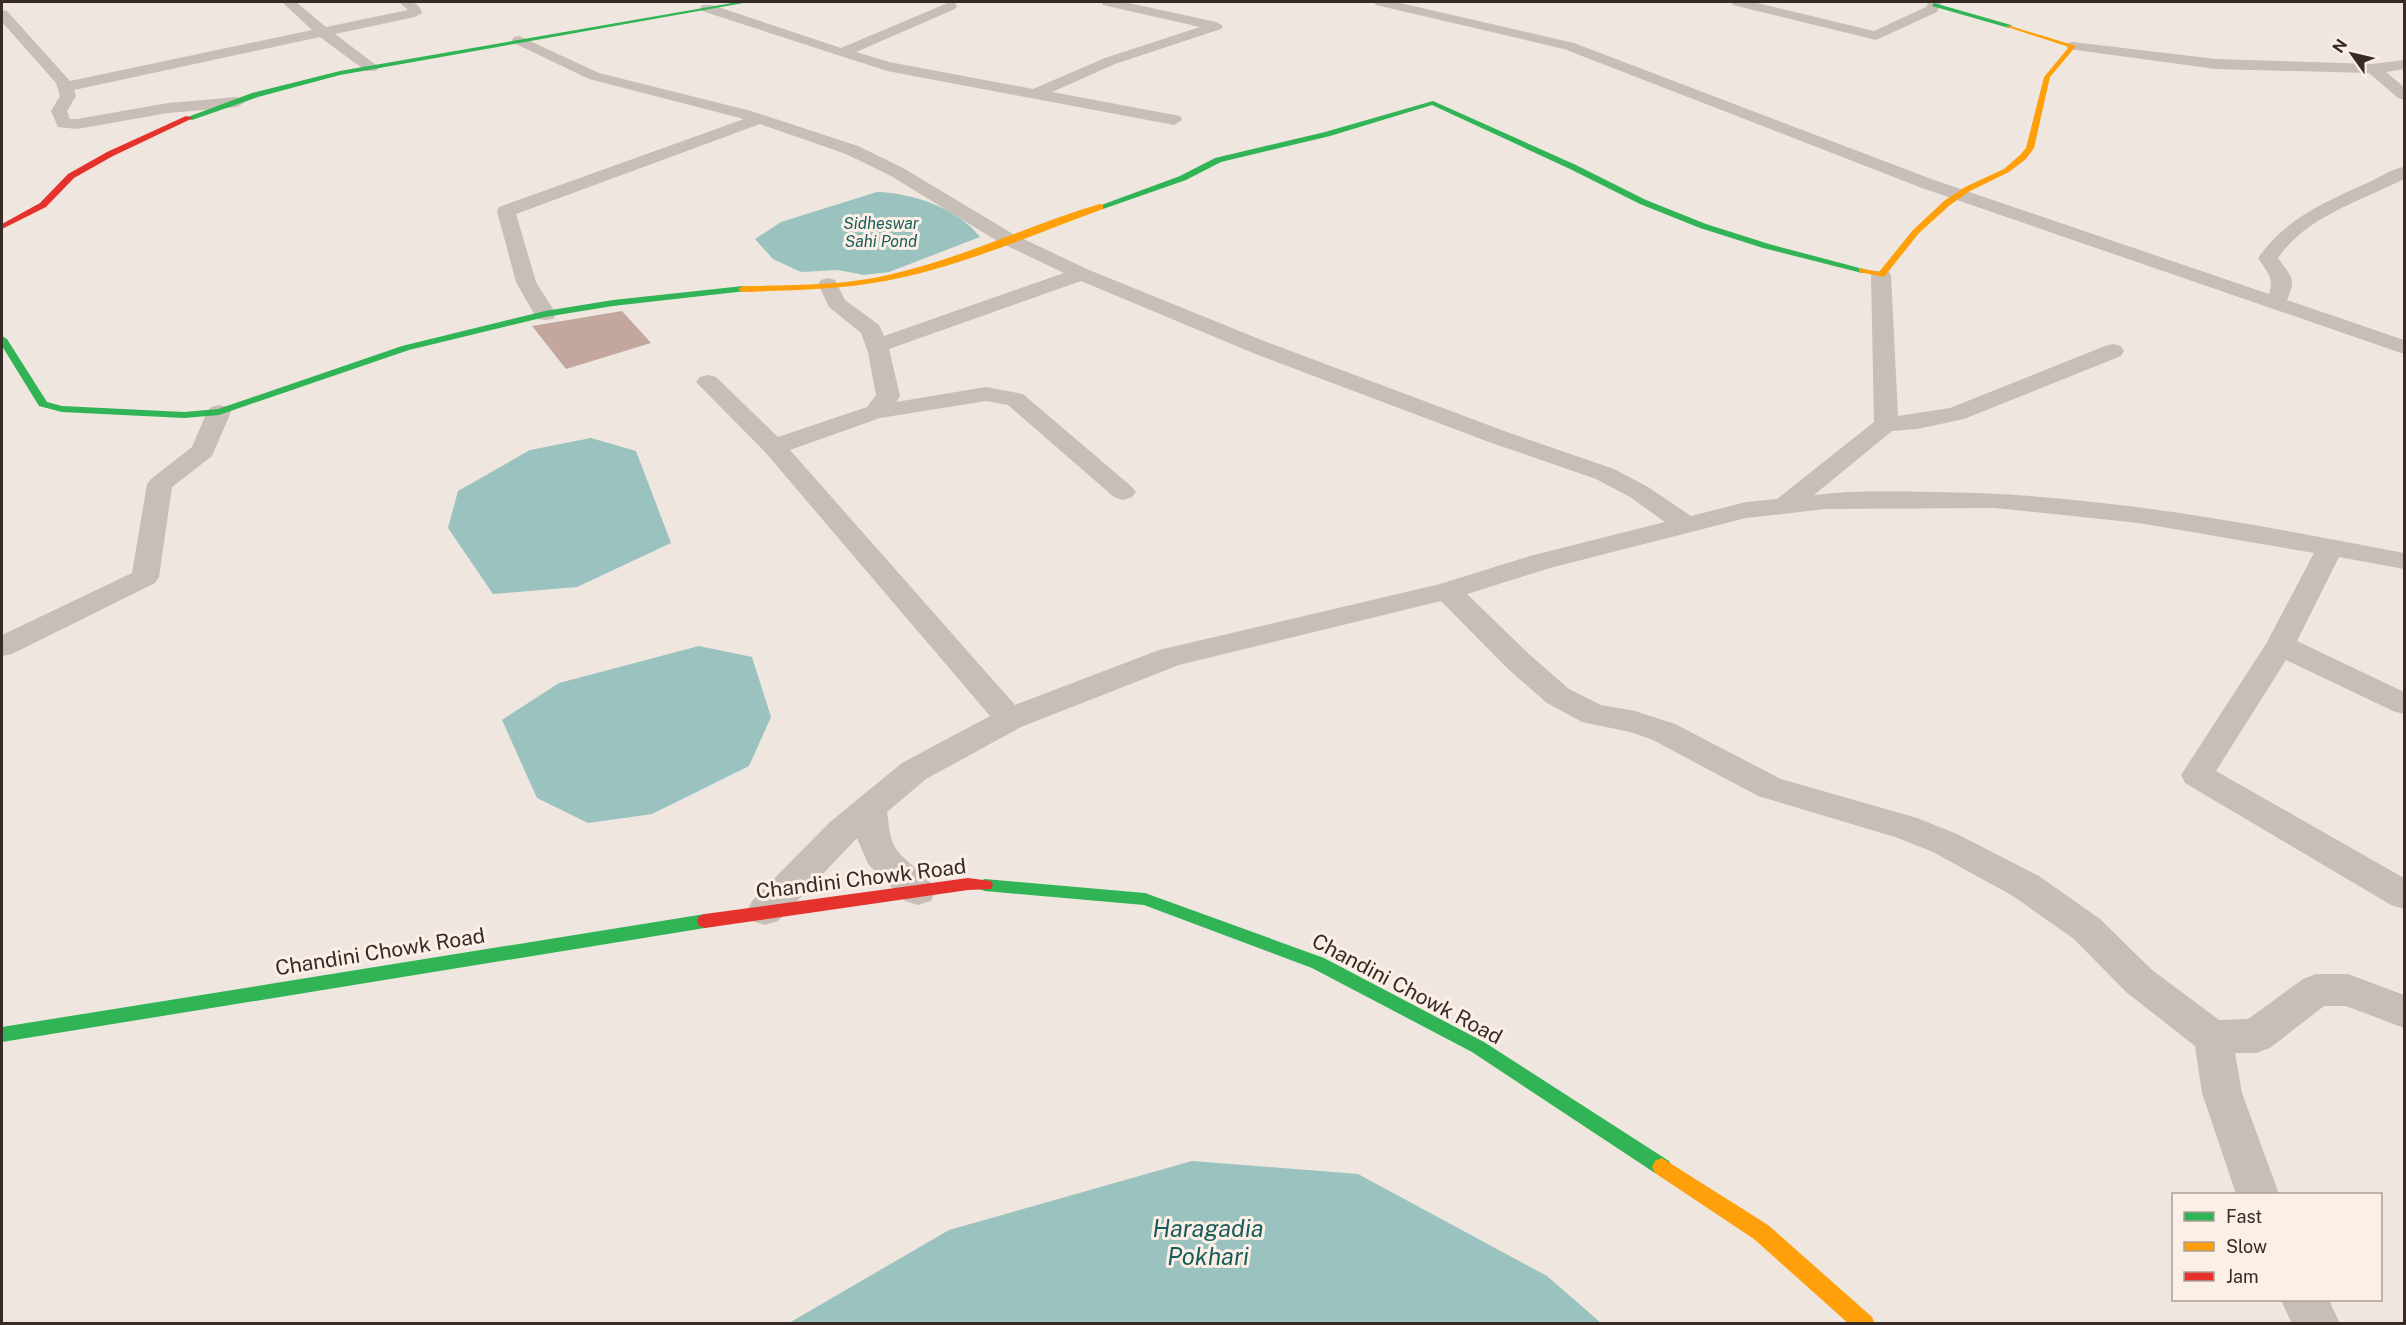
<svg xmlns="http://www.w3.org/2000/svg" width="2406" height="1325" font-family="'Public Sans',sans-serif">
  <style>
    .water { fill: #9ac2be }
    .building { fill: #c3a79f }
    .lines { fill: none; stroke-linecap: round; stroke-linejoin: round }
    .street { fill: #c7beb8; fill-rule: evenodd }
    .fast { fill: #30b455; fill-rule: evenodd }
    .slow { fill: #ff9f0a; fill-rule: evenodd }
    .jam { fill: #e5322d; fill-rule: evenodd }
    .labels { text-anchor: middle; stroke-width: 6; stroke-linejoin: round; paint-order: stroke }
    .far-water-label { font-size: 16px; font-style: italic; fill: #185d5b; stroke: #fbefe6 }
    .near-street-label { font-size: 21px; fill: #382a27; stroke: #fbefe6 }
    .near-water-label { font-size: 24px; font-style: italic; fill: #185d5b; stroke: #fbefe6 }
  </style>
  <rect width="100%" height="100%" fill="#eee6df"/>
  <path class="water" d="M877,192c35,1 81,16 103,45l-91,35 -25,3 -26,-5 -37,2 -28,-13 -18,-20 26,-17z
    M591,438l45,13 35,92 -94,44 -84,7 -45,-66 10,-37 72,-41z
    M699,646l53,11 19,60 -22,49 -97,48 -64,9 -51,-25 -35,-78 57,-37z
    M1192,1161l166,13 189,102 54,47h-812l160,-93z"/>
  <path class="building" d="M622,311l29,32 -85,26 -34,-43z"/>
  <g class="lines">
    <path class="street" d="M282,2h14l30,25 82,-17 -9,-8c10,0 20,-2 23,11l-7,4 -80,17 41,31 3,3 -3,3h-10l-46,-34 -246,53 2,6 -9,15 3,8h7l91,-16 69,-6 8,5 -8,5 -69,6 -91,16 -19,-2 -7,-16 9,-15 -4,-13 -54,-61v-12l5,1 63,70 242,-51z
      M950,2l5,1 2,3 -2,3 -99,43 33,10 144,27 72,-31 95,-31 -97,-22 -1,-3h22l92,20 7,4 -2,3 -106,35 -63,28 128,24 2,4 -8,5 -287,-54 -185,-60 -2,-3 2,-3h10l129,43z
      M1374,2h22l178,41 360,137 335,114c6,-15 -3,-24 -11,-36 27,-39 67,-56 109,-75 12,-5 24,-14 37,-16v12c-43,22 -97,37 -126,79 13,19 19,19 9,42l117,40v14l-482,-166 -358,-139 -188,-44z
      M1731,2h22l121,29 52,-24 3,-5h13l-5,10 -61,28 -143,-35z
      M519,36l80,37 152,38 107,35 45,22 110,66 76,36 180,73 238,89 107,37 34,18 43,29 55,-14 31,-3 97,-77 -3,-147 3,-4h14l3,4 7,141 52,-8 155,-62 8,-2 8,2 3,5 -3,5 -157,63 -47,10 -25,2 -78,64c39,-5 79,-4 118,-3 159,1 317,31 472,61v16l-65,-12 -42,84 107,51v22l-11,-3 -107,-51 -70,111 188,107v31l-13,-4 -206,-122 -4,-8 85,-131 48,-91 -175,-30 -144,-15 -169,1 -80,9 -196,50 -83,26 63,61 39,34 32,16 34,6 40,13 106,55 136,39 40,16 82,42 61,43 52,51 67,50 29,-1 55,-40 13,-5h32l56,21v33l-58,-22h-22l-54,42 -14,5h-21l7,40 37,101h-43l-34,-101 -7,-47 -69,-54 -52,-53 -61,-43 -80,-44 -38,-15 -137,-41 -105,-56 -23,-8 -48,-10 -35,-19 -39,-34 -67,-68 -262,64 -158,62 -95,52 -39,33c2,11 2,27 9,37 12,16 30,24 40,42l-5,10 -13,4 -13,-4 -37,-37 -11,-26 -79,83 -13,4 -13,-4 -5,-10 5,-10 78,-79 72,-59 88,-47 -225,-264 -69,-70 4,-5 8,-2 8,2 62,60 89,-30 9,-12 -8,-43 -7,-19 -32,-26 -11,-23 3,-4 7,-2 7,2 10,20 34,25 5,11 180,-63 -65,-31 -108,-66 -45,-22 -86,-30 -244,90 20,68 20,32 -3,5 -8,1 -8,-1 -21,-37 -19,-71 2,-4 245,-88 -155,-40 -75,-36 -2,-3 2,-3zM1081,281l172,72 236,89 107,37 34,18 35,25 -135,34 -90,28 -281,66 -144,55 -225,-255 90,-32 106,-17 22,4 106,92 9,3 9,-3 4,-5 -4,-5 -109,-93 -37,-7 -90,15 4,-6 -11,-47z
      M2073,42l143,17 157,5 31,-4v9l-18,3 18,15v13l-6,-2 -29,-25 -153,-4 -148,-20 -2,-3 2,-3z
      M219,405l8,2 4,5 -19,44 -40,31 -13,90 -4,6 -143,71 -10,2v-21l130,-62 15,-89 4,-5 41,-32 15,-35 4,-5z
      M2281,1300h48l11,24h-48z"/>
    <path class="fast" d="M738,2h11l-409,73 -82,22 -66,23 -7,-2 67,-25 88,-22z
      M1934,3l77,22 1,1 -3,2 -77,-22z
      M1433,101l143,64 70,35 60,24 63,20 98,26 -5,3 -99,-25 -63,-20 -60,-24 -70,-35 -138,-64 -102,31 -109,26 -35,18 -83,29 -7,-2 84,-31 35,-18 110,-26z
      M743,286l3,1v4l-133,15 -68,11 -136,33 -190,65 -35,3 -122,-6 -23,-6 -37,-60v-10l5,3 40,63 15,4 122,6 34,-3 184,-63 143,-35 68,-11z
      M985,879l160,14 179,65 160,84 185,119 3,6 -3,6 -7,3 -7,-3 -183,-121 -160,-84 -168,-63 -159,-14 -6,-2 -2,-4 2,-4z
      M705,914l6,2 2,5 -2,5 -6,2 -703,114v-15z"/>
    <path class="slow" d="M2007,25l69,21 -26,31 -16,71 -8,11 -17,13 -39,19 -20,14 -31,28 -35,44 -25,-5v-4l20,4 34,-42 31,-29 21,-14 39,-18 16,-14 6,-7 18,-71 25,-30 -62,-20z
      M1100,204l3,1v4c-71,26 -143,58 -218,72 -47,9 -95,9 -142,11l-5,-3 5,-3c48,-1 98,0 145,-11 73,-16 140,-50 212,-71z
      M1662,1158l106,67 104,92 3,7h-26l-95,-85 -99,-66 -3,-6 3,-6z"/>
    <path class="jam" d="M186,116l7,2 -80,38 -39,22 -28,29 -44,22v-5l38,-21 28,-29 39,-22z
      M968,878l23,3 2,4 -2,4 -23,1 -263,38 -6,-2 -2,-5 2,-5 6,-2z"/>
  </g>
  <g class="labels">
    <g class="far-water-label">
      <text x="881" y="229">Sidheswar<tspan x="881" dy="18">Sahi Pond</tspan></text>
    </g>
    <g class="near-street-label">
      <text transform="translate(861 879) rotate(-7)" y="7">Chandini Chowk Road</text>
      <text transform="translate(380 952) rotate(-9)" y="7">Chandini Chowk Road</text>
      <text transform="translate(1407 989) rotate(28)" y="7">Chandini Chowk Road</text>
    </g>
    <g class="near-water-label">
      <text x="1208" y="1237">Haragadia<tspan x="1208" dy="28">Pokhari</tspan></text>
    </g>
  </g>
  <rect width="2406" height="1325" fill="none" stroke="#382a27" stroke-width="6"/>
  <rect x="2172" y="1193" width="210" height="108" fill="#fbefe6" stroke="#ada09a" stroke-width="1.5"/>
  <rect x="2184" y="1212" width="30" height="9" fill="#30b455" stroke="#ada09a" stroke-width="1.5"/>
  <text x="2226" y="1223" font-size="18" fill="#382a27">Fast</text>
  <rect x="2184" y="1242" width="30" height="9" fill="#ff9f0a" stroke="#ada09a" stroke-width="1.5"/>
  <text x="2226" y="1253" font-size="18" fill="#382a27">Slow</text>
  <rect x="2184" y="1272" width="30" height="9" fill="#e5322d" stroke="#ada09a" stroke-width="1.5"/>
  <text x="2226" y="1283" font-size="18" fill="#382a27">Jam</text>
  <g transform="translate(2352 54) rotate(304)" stroke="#fbefe6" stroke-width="4.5" paint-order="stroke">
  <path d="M0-4.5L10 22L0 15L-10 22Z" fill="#382a27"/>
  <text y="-9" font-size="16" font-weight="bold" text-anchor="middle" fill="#382a27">N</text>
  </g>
</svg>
